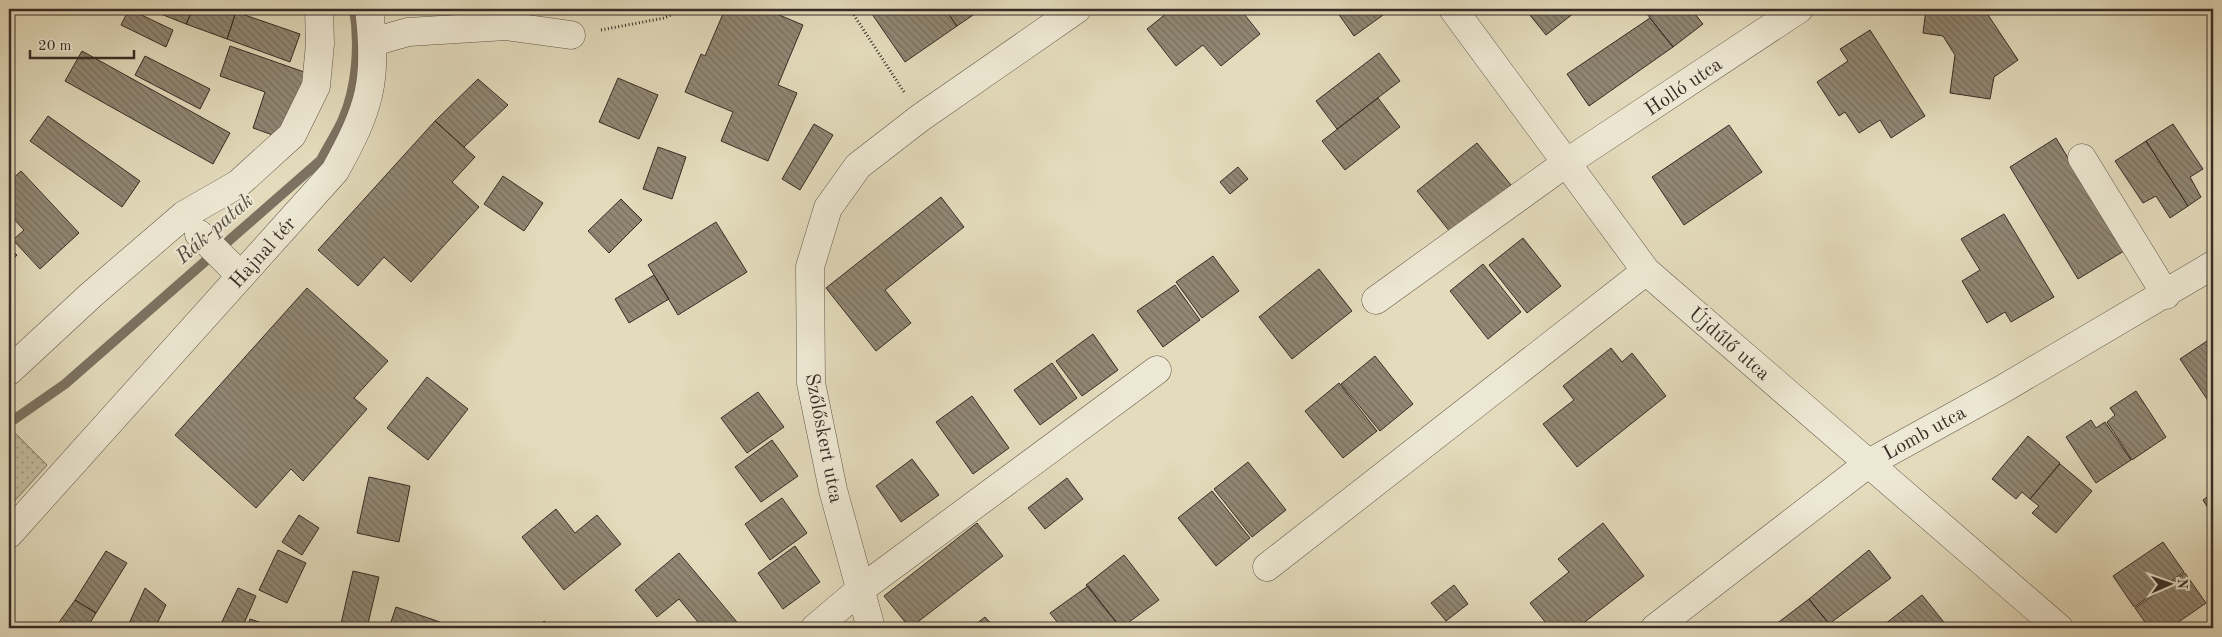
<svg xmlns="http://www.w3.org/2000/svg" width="2222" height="637" font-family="'Old Standard TT',serif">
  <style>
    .green { fill: url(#green-dots); stroke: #7f7464 }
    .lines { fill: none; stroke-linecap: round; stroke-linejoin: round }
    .stream { stroke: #7c7261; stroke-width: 10 }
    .building { fill: url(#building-back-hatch); stroke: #382c26 }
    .minor-casing { stroke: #63584c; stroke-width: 29 }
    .path { stroke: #382c26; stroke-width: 3; stroke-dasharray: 1 2.5; stroke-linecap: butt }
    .minor { stroke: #ede8d3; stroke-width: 28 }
    .labels { text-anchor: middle; stroke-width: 4.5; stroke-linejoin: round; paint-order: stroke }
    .street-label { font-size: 20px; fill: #382c26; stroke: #ede8d3 }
    .water-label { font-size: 21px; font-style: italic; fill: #54493f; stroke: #ede8d3 }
  </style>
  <defs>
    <pattern id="green-dots" width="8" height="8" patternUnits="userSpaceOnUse" patternTransform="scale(1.25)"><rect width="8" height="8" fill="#c6bda2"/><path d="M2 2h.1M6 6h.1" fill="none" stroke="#a29a84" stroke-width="1.8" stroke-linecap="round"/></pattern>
    <pattern id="building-back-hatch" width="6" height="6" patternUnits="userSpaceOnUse" patternTransform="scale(1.25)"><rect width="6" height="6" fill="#918774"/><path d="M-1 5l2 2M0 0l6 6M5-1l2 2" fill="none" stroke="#776f5f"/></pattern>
  </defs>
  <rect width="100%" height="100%" fill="#e3dbbc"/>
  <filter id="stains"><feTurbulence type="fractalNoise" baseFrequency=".004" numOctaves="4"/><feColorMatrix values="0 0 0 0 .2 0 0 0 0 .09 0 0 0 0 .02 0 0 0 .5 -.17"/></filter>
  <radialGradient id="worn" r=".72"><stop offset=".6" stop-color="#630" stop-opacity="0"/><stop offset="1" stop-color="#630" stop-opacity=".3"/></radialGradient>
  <path class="green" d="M9,427l38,38 -38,42z"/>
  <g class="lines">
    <path class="stream" d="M9,423l56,-39 256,-224c7,-14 16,-27 22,-41 14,-32 17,-76 11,-110"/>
  </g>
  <path class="building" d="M129,9l44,21 -7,17 -45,-22z
    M148,9h45l-7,15z
    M193,9h36l7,3 -9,27 -41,-15z
    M725,9h40l38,16 -25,60 19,8 -29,68 -47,-20 12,-29 -48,-20 16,-38 4,2z
    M879,9h66l12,17 -52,36 -33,-48z
    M945,9h37l-25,17z
    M1172,9h68l20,25 -39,32 -18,-21 -27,21 -29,-37z
    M1335,9h54l1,1 -36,26z
    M1525,9h54l-33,26z
    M1643,9h48l12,15 -30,23z
    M1926,9h58l34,51 -24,17 -4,22 -40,-6 5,-38 -12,-19 -20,-3z
    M236,12l64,22 -10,28 -63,-23z
    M1650,18l23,29 -84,59 -22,-32z
    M1870,30l55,86 -34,22 -11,-18 -21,13 -14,-21 -6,4 -22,-34 31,-21 -8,-12z
    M230,46l77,27 -23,66 -31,-11 12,-36 -45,-16z
    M82,51l148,82 -17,31 -148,-83z
    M1379,53l21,28 -63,48 -21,-28z
    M145,56l65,33 -10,20 -65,-34z
    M618,78l40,17 -19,44 -40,-17z
    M478,79l30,26 -44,42 -29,-26z
    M1378,98l22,29 -55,43 -23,-29z
    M48,116l92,65 -18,26 -92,-66z
    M435,121l40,36 -23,25 27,25 -68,75 -27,-25 -26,29 -40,-36z
    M814,124l19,11 -33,55 -18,-11z
    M2173,124l30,45 -13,8 11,20 -13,9 -42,-65z
    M1729,125l33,47 -78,53 -32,-48z
    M2056,138l68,113 -46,28 -68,-112z
    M2146,141l42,65 -18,12 -14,-22 -13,7 -28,-42z
    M1477,143l34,42 -60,48 -34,-42z
    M658,147l28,10 -14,42 -29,-10z
    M1238,167l10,12 -18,15 -10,-12z
    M21,171l58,62 -39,36 -27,-29 11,-10 -15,-16v-32z
    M503,176l40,27 -19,28 -40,-27z
    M941,197l23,30 -79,63 26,33 -35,28 -50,-63z
    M621,199l21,21 -33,33 -21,-22z
    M2004,214l50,83 -43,25 -6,-10 -18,11 -25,-42 18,-11 -19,-31z
    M716,222l31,50 -69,43 -30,-50z
    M1523,238l38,48 -34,27 -38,-48z
    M9,248l8,7 -8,9z
    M1213,256l26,35 -37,27 -26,-36z
    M1483,264l38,48 -33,27 -38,-48z
    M1319,269l33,42 -60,48 -33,-42z
    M654,275l15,24 -40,24 -14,-24z
    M1175,285l25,35 -37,27 -26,-36z
    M307,288l81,73 -34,37 13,11 -64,72 -12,-12 -35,39 -81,-73z
    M1093,334l25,36 -36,26 -26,-35z
    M2213,337v71l-33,-49z
    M1611,348l11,14 10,-9 34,43 -89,71 -34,-43 31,-24 -11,-14z
    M1375,356l38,48 -33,27 -39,-47z
    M1052,363l25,35 -37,27 -26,-35z
    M427,377l41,32 -40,51 -41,-32z
    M1339,383l38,48 -34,27 -38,-47z
    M2136,391l30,46 -34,23 -25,-38 8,-7 -5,-7z
    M758,392l26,35 -37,26 -26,-35z
    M972,396l37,52 -36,26 -37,-52z
    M2091,420l5,8 9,-6 26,38 -35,23 -30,-46z
    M2028,436l32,27 -30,36 -8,-7 -6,7 -24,-20z
    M772,440l26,36 -37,26 -26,-35z
    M912,459l27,36 -38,27 -25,-36z
    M1248,462l38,48 -34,27 -38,-48z
    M2060,464l32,27 -36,42 -24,-20 7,-7 -9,-7z
    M369,477l41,9 -11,56 -42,-9z
    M1067,478l16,21 -38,30 -17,-21z
    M1212,491l38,47 -34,28 -38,-48z
    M2213,493v23l-10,-16z
    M782,498l25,35 -37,27 -25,-36z
    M556,509l19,24 22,-18 24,29 -57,46 -42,-53z
    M299,515l20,13 -17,27 -20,-13z
    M977,523l26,33 -93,72 -26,-32z
    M1603,523l41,53 -67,52h-27l-20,-25 39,-31 -11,-13z
    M2163,542l21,30 -50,35 -21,-31z
    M795,546l25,36 -37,27 -25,-36z
    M278,550l28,13 -19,40 -28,-13z
    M1869,550l22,28 -62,46 -20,-25z
    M106,551l21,12 -31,50 -21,-13z
    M679,553l63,75h-39l-24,-29 -22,18 -22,-27z
    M1124,555l35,45 -38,28 -35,-43z
    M353,571l26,6 -12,51h-27z
    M2185,573l21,30 -36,25h-21l-14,-20z
    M1454,585l14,19 -22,17 -15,-18z
    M1088,586l33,42h-59l-12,-15z
    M145,588l21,17 -11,23h-28z
    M238,588l18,8 -14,32h-23z
    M1922,595l25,31 -3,2h-64z
    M1809,599l20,25 -5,4h-53z
    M75,600l21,13 -9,15h-32z
    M396,607l44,15 -3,6h-48z
    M985,617l10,11h-24z
    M250,619l27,9h-30z
    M544,621l8,7h-14z"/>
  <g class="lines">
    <defs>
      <path id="minor" d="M1453,9l193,262 413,357
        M373,42l35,-10 98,-6 65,9
        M2082,158l84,137
        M199,234l42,42
        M1376,300l190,-137 233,-154
        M9,371l82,-76 93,-80 54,-31 54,-49 24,-49 4,-42 -1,-35
        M9,534l326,-363c35,-63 43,-90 34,-162
        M1267,567l379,-296
        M815,628l46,-39 296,-219
        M871,628l-38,-138 -22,-107 -1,-116 18,-59 30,-42 62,-48 157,-109
        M1655,628l214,-165 132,-73 212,-125"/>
    </defs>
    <use href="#minor" class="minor-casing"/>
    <path class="path" d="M850,9l54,83
      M601,30l63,-12 20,-9"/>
    <use href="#minor" class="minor"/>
  </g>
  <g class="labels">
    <g class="street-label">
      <text transform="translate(1683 86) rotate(-34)" y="7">Holló utca</text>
      <text transform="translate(262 252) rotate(-48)" y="7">Hajnal tér</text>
      <text transform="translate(1730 343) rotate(41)" y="7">Újdűlő utca</text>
      <text transform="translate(1924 432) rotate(-29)" y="7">Lomb utca</text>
      <text transform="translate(825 438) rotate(79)" y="7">Szőlőskert utca</text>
    </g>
    <g class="water-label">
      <text transform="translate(214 228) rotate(-41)" y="7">Rák-patak</text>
    </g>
  </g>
  <rect width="2222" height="637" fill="none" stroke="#e3dbbc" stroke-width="30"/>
  <rect x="10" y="10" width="2202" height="617" fill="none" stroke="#382c26" stroke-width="2.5"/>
  <rect x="15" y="15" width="2192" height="607" fill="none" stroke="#382c26"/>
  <g transform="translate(2170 584) rotate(88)" stroke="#ede8d3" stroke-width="4" paint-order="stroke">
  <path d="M0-4L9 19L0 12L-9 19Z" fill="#382c26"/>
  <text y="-8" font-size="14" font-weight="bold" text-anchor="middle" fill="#382c26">N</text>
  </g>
  <path d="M30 50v8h104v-8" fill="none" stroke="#382c26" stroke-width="2.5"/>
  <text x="38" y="50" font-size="15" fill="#382c26" stroke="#ede8d3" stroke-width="4" paint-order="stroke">20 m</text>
  <rect width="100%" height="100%" filter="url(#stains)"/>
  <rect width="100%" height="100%" fill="url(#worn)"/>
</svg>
